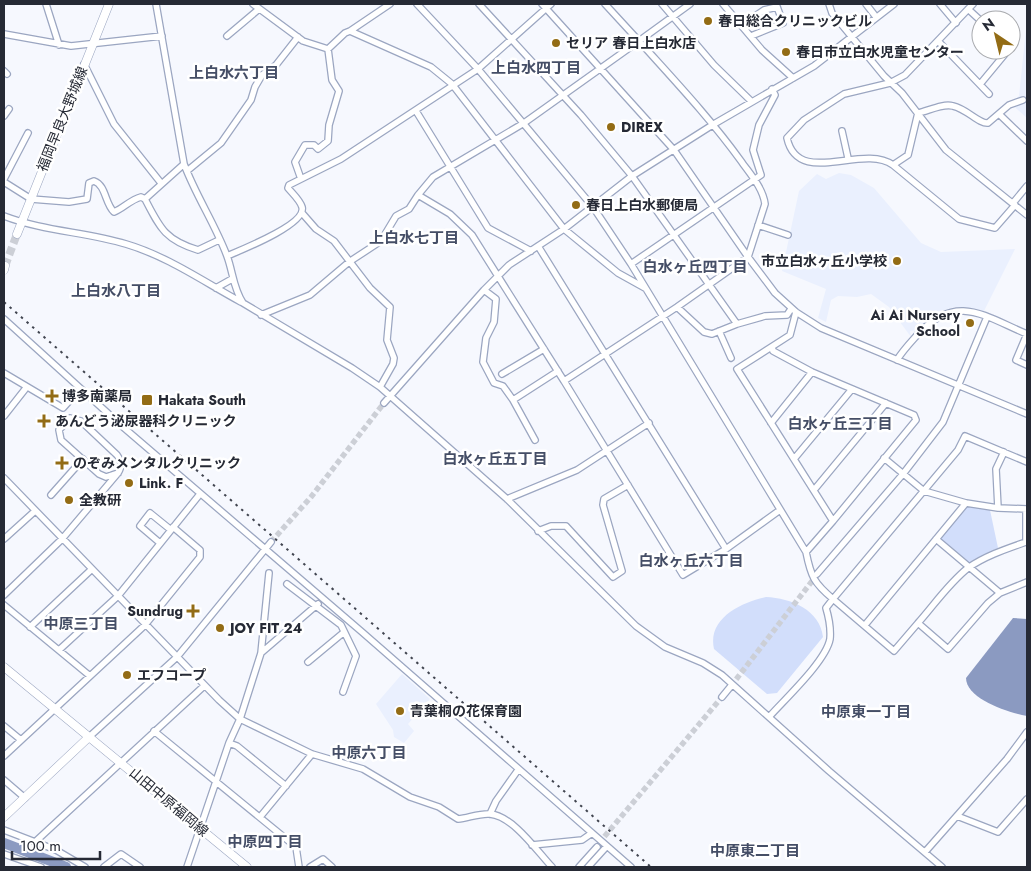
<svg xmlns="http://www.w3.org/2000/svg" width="1031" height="871" font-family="Jost,'Noto Sans JP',sans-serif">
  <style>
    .built { fill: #eaf0fe }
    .green { fill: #d2defb }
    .water { fill: #8b9ac1 }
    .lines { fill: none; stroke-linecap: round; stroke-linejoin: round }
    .river { stroke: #8b9ac1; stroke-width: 10 }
    .minor-tunnel { stroke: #cccfd6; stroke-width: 5.5; stroke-dasharray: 5.5 3; stroke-linecap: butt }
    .major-tunnel { stroke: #cccfd6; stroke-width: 8; stroke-dasharray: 8 4; stroke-linecap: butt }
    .minor-casing { stroke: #9ba6c1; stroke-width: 8 }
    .major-casing { stroke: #9ba6c1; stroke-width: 9 }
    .minor { stroke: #fff; stroke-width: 5.5 }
    .major { stroke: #fff; stroke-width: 8 }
    .rail { stroke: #414550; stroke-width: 2; stroke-dasharray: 2.5 5; stroke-linecap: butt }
    .poi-dot { fill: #936c15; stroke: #fff; stroke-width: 2 }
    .labels { text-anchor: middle; stroke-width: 5; stroke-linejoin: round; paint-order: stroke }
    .poi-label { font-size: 14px; font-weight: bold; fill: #262a35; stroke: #fff; text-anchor: start }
    .street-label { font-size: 14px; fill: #262a35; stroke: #fff }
    .neighbourhood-label { font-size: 15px; font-weight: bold; fill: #454e66; stroke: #fff }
  </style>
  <rect width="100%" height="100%" fill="#f6f8fe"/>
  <path class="built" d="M1027,20v98l-17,-15 9,-7z
    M839,173l12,2 23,13 47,55 20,9 74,-3 -32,64 -28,-6 -14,4 -9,5 -13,14 -9,1 1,6 -22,-30 -18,-13 -14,3 -19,-1 -7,4 -5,22 -8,-4 8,-29 -44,-18 17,-80 18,-17 9,5z
    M402,674l28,25 -22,25 6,7 -10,12 -10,-6 -1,-7 -17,-26z"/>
  <path class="green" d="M968,506l22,4 8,38 -30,15 -28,-24z
    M766,597c25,1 54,13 57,40l-46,56 -10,1 -53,-45c-7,-31 28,-47 52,-52z"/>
  <path class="water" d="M1013,618l14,1v97c-18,-3 -61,-17 -61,-38z"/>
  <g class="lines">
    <path class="river" d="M4,843l62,24"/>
    <path class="minor-tunnel" d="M271,542l40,-45 73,-94
      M731,686l85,-110
      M599,843l123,-146"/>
    <path class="major-tunnel" d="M5,266l12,-32"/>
    <defs>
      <path id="minor" d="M46,4l13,41
        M156,4l28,160c12,32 31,60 43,92 6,16 6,32 16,47l109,65 28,19 127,112 129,127 29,21 38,16 19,12 107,96 113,96
        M253,4l50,37 25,8 17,-16 5,-2 81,36 21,17 112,145 54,44 27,15
        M417,4l61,65 115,138 38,57 175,288
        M479,4l102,111 51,61 105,148 28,-8 22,-1 4,-6
        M542,4l132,146 74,107 27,36 21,19 25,16 206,86
        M605,4l34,37 51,-37
        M662,4l52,61 37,36
        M723,4l39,46 31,28
        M829,4l3,9 52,63 18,17 44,57 81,65
        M866,4l10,13
        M940,4l16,19
        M973,4l-68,71 -15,8 -46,11 -40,26 -17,18c11,50 75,5 106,27l15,-10 10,-42c10,-2 25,-10 35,-7 14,3 26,18 35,17l21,-18 14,-5
        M968,9l13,12
        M742,25l22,-15 13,-3
        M350,31l40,-27
        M4,34l67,12 91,-10
        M227,36l32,-27
        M751,36l32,-13 -7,-19
        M938,41l51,53
        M84,64l30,60 47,59
        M4,71l3,3
        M981,83l24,-29
        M416,111l72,117 43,23
        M999,114l28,27
        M4,116l5,-7
        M842,131l6,27
        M893,165l66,54 36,9 20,-23
        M187,171l34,-28 30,-43 4,-13 7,-12 14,-10 22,-28
        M4,179l24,-46
        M301,179l-6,-17 10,-17h9l4,4 10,-8 1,-16 10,-34 -7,-11 -4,-31
        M4,182l27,17 38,3 18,-3 2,-16 5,-2c12,4 11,23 20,31 10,-4 16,-12 27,-15l4,2 39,-35
        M145,199c15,29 20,41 53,51l21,-10
        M1013,203l14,-17
        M302,213l14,16 18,12 36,47 20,19 -3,33 7,18 -1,6 -13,23
        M4,216c39,15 82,16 122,28 41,12 78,38 115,58
        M758,225l30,10
        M538,246l188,303 54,-39
        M227,256c14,-6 80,-32 75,-49 -2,-7 -10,-14 -14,-19l1,-3 52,-26 137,-90 73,-65
        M631,264l130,-89 -8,-25 6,-25 16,-30 -3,-6
        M216,288l16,-9
        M484,290l12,9 -2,23 -8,16 -3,24 11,21 9,3 10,14 22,40
        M677,307l27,25 8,2 25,-10
        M261,315l49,-20 39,-33 32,-21 15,-25 13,-7 9,-14 15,-18 91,-54 115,-82c35,39 71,77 102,120 9,13 22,27 24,43l-17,53 -71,50 -113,74 -92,-146 -22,-21 -32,-19
        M4,319l119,108 239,205 269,235
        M719,331l12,27
        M772,347l1,4 39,21 102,43 2,5 -83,101
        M897,360c6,-10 14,-18 22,-27 38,-40 65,-17 108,1l-11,26 11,5
        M4,373l59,35 17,-19
        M502,374l42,-25
        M564,381l119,194 43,-26
        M513,400l45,-29
        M384,403l100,-113 25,-25 55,-36 68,-53 82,-52 100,-58 80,-62
        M4,416l22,-28
        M771,423l41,-51
        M884,458l40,33 42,12
        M794,459l58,-70
        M4,478l215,222 21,19 -11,24 -42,124
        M814,490l72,-87
        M51,495l32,-36
        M507,499l70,-29 72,-47
        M998,508l-2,-39 8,-17
        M1026,509v33c-20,7 -41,14 -58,26 -19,15 -34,37 -50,55l30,26 40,-46 12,-10 27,-11
        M538,531l13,-5h15l47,51 9,-6 -19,-66 1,-6 24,-14
        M4,539l31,-28
        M936,539l64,54
        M160,543l-20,-17 10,-13 21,17
        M269,573l-8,80 -21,66 72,35 51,15 47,28 29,10 19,12c10,-1 22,-6 32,-5 23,2 47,37 62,53
        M817,574l86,-100 40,-52 44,-105
        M287,584l54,41 15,31 -13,36
        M4,595l58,-56 56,-66c4,-7 4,-11 -1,-18l-36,-34 -11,-3 -11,12 2,10 38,34 7,3 12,-4
        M4,605l86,71
        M918,623l-24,28 -61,-52 125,-149 7,-14 62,26
        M865,625l101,-122 32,5 29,1
        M30,627l62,-58
        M59,650l59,-54 82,-102
        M261,653l57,-49
        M308,662l35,-29
        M722,697l9,-11
        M769,717c16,-18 57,-56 61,-78 1,-11 -1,-21 -4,-31l7,-9c-19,-16 -22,-22 -27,-47l27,-31 -96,-152 53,-34 6,-23
        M4,726l17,14
        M154,731l142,116 3,20
        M89,737l88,-80 94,-115
        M229,743l8,3 49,40
        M4,756l141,-131 55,-68v-7l-27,-23
        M4,780l21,18
        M490,814l6,-13 22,-31
        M957,816l41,16 29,-33
        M260,817l52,-63
        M4,830l52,20 29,17
        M35,842l169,-156
        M532,845l50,-5 10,-7
        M925,852l82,-93 20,-27
        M4,854l37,13
        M104,867l17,-13 19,13
        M310,867l13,-8 9,8
        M579,867l18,-20
        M588,867l19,-21"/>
      <path id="major" d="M17,234l92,-230
        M4,270l1,-4
        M4,667l243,200
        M4,817l85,-80"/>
    </defs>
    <use href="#minor" class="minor-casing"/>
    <use href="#major" class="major-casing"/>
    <use href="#minor" class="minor"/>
    <use href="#major" class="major"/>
    <path class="rail" d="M4,302l647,565"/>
  </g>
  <g class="poi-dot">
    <circle cx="708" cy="21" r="5"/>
    <circle cx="556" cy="43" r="5"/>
    <circle cx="786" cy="52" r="5"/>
    <circle cx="611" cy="127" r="5"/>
    <circle cx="576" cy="205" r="5"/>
    <circle cx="897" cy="261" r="5"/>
    <circle cx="970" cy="323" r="5"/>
    <path d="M49.5 388.5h5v5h5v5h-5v5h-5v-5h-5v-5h5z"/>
    <rect x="141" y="394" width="12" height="12" rx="2.5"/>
    <path d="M41.5 413.5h5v5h5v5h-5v5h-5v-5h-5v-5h5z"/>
    <path d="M59.5 455.5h5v5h5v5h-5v5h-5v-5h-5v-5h5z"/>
    <circle cx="129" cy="483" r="5"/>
    <circle cx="69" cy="500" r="5"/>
    <path d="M190.5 603.5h5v5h5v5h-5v5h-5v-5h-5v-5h5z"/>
    <circle cx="220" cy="628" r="5"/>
    <circle cx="127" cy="675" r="5"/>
    <circle cx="400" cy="711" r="5"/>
  </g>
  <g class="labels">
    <g class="poi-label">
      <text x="718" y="26">春日総合クリニックビル</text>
      <text x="566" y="48">セリア 春日上白水店</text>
      <text x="796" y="57">春日市立白水児童センター</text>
      <text x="621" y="132">DIREX</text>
      <text x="586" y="210">春日上白水郵便局</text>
      <text x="887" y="266" text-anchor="end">市立白水ヶ丘小学校</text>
      <text x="960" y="320" text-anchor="end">Ai Ai Nursery<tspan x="960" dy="16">School</tspan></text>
      <text x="62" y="401">博多南薬局</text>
      <text x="158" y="405">Hakata South</text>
      <text x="55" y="426">あんどう泌尿器科クリニック</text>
      <text x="73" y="468">のぞみメンタルクリニック</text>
      <text x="139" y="488">Link. F</text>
      <text x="79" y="505">全教研</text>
      <text x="183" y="616" text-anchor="end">Sundrug</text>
      <text x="230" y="633">JOY FIT 24</text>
      <text x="137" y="680">エフコープ</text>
      <text x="410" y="716">青葉桐の花保育園</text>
    </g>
    <g class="street-label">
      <text transform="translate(62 119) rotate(-68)" y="5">福岡早良大野城線</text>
      <text transform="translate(169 802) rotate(40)" y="5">山田中原福岡線</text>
    </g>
    <g class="neighbourhood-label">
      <text x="536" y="73">上白水四丁目</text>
      <text x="234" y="78">上白水六丁目</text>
      <text x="414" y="243">上白水七丁目</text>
      <text x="695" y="272">白水ヶ丘四丁目</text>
      <text x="116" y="296">上白水八丁目</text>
      <text x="840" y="429">白水ヶ丘三丁目</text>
      <text x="495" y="464">白水ヶ丘五丁目</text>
      <text x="691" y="566">白水ヶ丘六丁目</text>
      <text x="81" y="629">中原三丁目</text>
      <text x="866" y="717">中原東一丁目</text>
      <text x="369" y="758">中原六丁目</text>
      <text x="265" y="847">中原四丁目</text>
      <text x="755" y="856">中原東二丁目</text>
    </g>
  </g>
  <rect width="1031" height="871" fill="none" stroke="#262a35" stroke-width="10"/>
  <g transform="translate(996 35) rotate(325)"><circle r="24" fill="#ffffff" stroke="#a8aaae"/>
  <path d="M0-4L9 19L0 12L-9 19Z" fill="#936c15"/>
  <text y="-8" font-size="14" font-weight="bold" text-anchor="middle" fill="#262a35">N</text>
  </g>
  <path d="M12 851v8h88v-8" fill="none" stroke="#262a35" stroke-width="2.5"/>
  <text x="20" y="851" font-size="15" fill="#262a35" stroke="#ffffff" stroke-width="4" paint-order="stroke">100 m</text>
</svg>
